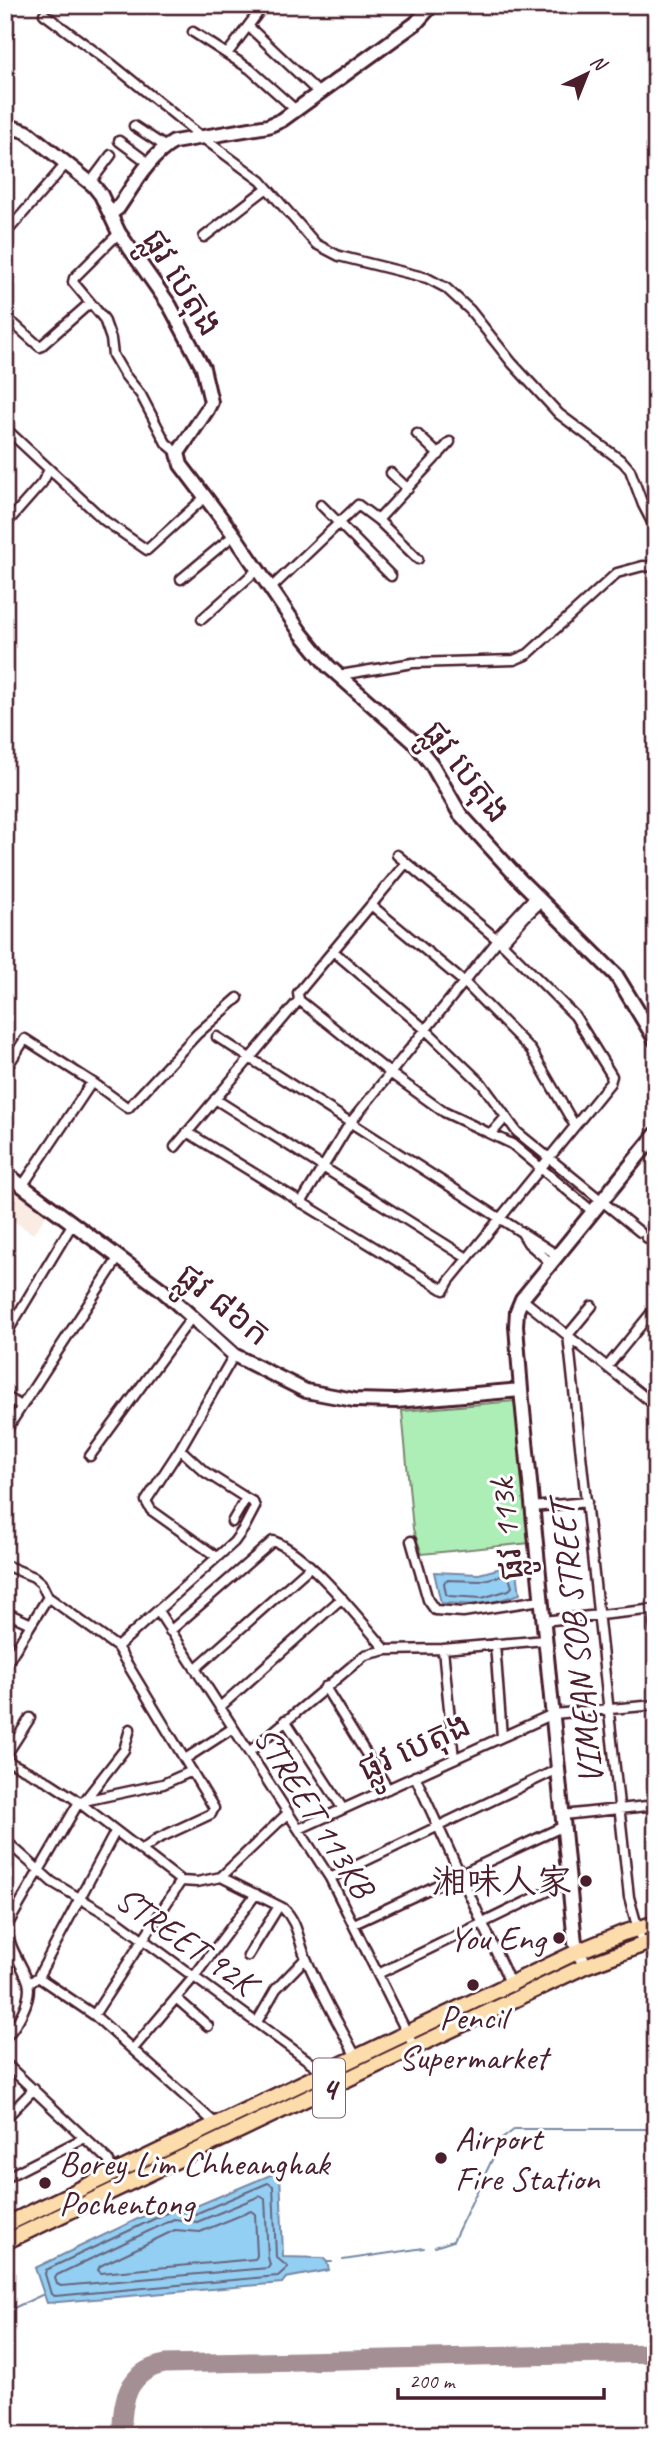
<svg xmlns="http://www.w3.org/2000/svg" width="661" height="2440" font-family="Caveat,'LXGW WenKai TC','Noto Sans Khmer',sans-serif">
  <style>
    .built { fill: #faece2 }
    .green { fill: #adeeb7; stroke: #7c8671; stroke-width: 2 }
    .water { fill: #93cef3; stroke: #7688a3; stroke-width: 2 }
    .lines { fill: none; stroke-linecap: round; stroke-linejoin: round }
    .shore { stroke: #67657b; stroke-width: 2 }
    .stream { stroke: #7688a3; stroke-width: 2 }
    .taxiway { stroke: #a48f95; stroke-width: 19 }
    .street-casing { stroke: #4a1f2b; stroke-width: 13 }
    .secondary-casing { stroke: #4a1f2b; stroke-width: 18 }
    .highway-casing { stroke: #4a1f2b; stroke-width: 19 }
    .street { stroke: #fff; stroke-width: 8 }
    .secondary { stroke: #fff; stroke-width: 12 }
    .highway { stroke: #fddcac; stroke-width: 14 }
    .poi-dot { fill: #4a1f2b; stroke: #fff; stroke-width: 2.5 }
    .labels { text-anchor: middle; stroke-width: 6; stroke-linejoin: round; paint-order: stroke }
    .shield { fill: #fff; stroke: #80626b; stroke-width: 2 }
    .shield-label { font-size: 33px; font-weight: bold; fill: #4a1f2b }
    .street-label { font-size: 35px; fill: #4a1f2b; stroke: #fff }
    .poi-label { font-size: 35px; fill: #4a1f2b; stroke: #fff; text-anchor: end }
  </style>
  <rect width="100%" height="100%" fill="#fff"/>
  <filter id="ink" filterUnits="userSpaceOnUse"><feTurbulence type="fractalNoise" baseFrequency=".0143" numOctaves="2"/><feDisplacementMap in="SourceGraphic" scale="14" xChannelSelector="R" yChannelSelector="G"/><feConvolveMatrix kernelMatrix="1 2 1 2 8 2 1 2 1" color-interpolation-filters="sRGB"/></filter>
  <g filter="url(#ink)">
    <path class="built" d="M8,1185l40,28 -15,21 -28,-19v-27z"/>
    <path class="green" d="M515,1401l15,142 -108,11 -9,-25 -11,-118z"/>
    <path class="water" d="M516,1564l4,30 -37,11 -42,-2 -7,-31 45,2z
      M280,2171l3,86 40,1 4,4 2,8 -43,8 -4,5 -235,20 -12,-35 138,-66 21,5z"/>
    <g class="lines">
      <path class="shore" d="M508,1574l4,13 -3,3 -27,8 -33,-2 -3,-2 -2,-11 2,-3 34,1z
        M268,2183l5,3 3,71 12,10 -10,9 -223,20 -4,-2 -6,-20 1,-4 127,-60 22,4z
        M260,2196l5,3 3,58 2,8 -2,3 -207,18 -4,-2 -2,-6 2,-3 117,-56 23,3z
        M251,2211l4,3 2,42 -2,3 -154,14 -3,-3 2,-4 75,-36 25,2z"/>
      <path class="stream" d="M435,2247l18,-6 49,-102 13,-10h141
        M343,2260l81,-12
        M327,2262h5
        M5,2312l39,-18"/>
      <path class="taxiway" d="M122,2435c-1,-33 5,-64 43,-71l491,-11"/>
      <defs>
        <path id="street" d="M44,14l69,51 90,73 58,43 55,63 23,12 88,22 19,10 24,22 42,53 47,51 64,48 7,8 13,35 13,25
          M248,26l71,67
          M193,32l57,37 47,42
          M227,54l37,-49
          M134,126l32,21
          M119,141l31,23
          M90,183l21,-28
          M119,233l-45,45 -1,4 31,37 7,20 2,16 11,19 17,21 25,48 12,10
          M5,234l61,-70
          M204,237l63,-49
          M14,324l26,23 50,-44
          M5,428l100,93 42,29 58,-53
          M417,434l22,21
          M391,473l17,16
          M321,505l70,71
          M378,520l72,-78
          M5,525l37,-42 7,-13
          M181,579l53,-44
          M270,589l88,-84 20,15 40,39
          M202,619l55,-49
          M340,675l73,-12 101,-3 14,-6 89,-81 26,-7 13,1
          M406,863l-108,130 1,7 91,73 54,39 68,32 80,67
          M371,905l94,78 66,67 44,76
          M496,938l40,-43
          M502,943l23,-26 17,-16
          M333,951l93,79 56,54 35,48 123,100
          M217,1037l340,218
          M5,1070l20,-31 67,43
          M215,1099l252,159
          M187,1132l257,158 5,-9 161,-198 2,-7 -37,-60 -70,-70 -108,-91
          M491,1134l14,-16
          M175,1147l124,-147
          M23,1185l69,-103 36,26 69,-74 41,-36
          M301,1203l49,-80 148,-183
          M522,1233l6,10 23,20
          M646,1237l10,8
          M522,1299l134,107
          M592,1306l-24,29 61,562 13,47
          M5,1336l68,-113
          M607,1367l49,-60
          M5,1396l16,10
          M5,1432l114,-175
          M180,1449l25,23 41,26 -14,24
          M90,1456l102,-139
          M532,1507l55,-5
          M411,1541l17,59 7,10 28,2 78,-12
          M217,1557l-66,-47 -5,-9 34,-52 54,-94
          M5,1565l29,12 7,6 7,14 69,50 97,161 -3,6 -54,25 -15,11
          M653,1610l3,29
          M158,1611l172,267 84,169
          M5,1612l26,12
          M543,1621l113,-12
          M170,1631l103,-90c35,12 87,79 113,109
          M495,1644l7,93
          M117,1647l117,-105 10,-14 11,-21 -2,-5 -7,-4
          M443,1649l11,110
          M5,1666l43,-69
          M195,1669l115,-102
          M325,1687l63,102
          M220,1707l122,-109
          M285,1720l58,89
          M249,1752l116,-97 21,-5 57,-1 102,-9
          M5,1757l25,-39
          M185,1759l48,-31
          M5,1760l44,22 23,15 109,84 16,1 24,-5 67,-64
          M415,1776l97,211
          M85,1800l39,-50 6,-21
          M563,1815l93,-10
          M299,1829l254,-115 103,-9
          M5,1840l47,42 63,37 206,151 9,17
          M221,1877l62,31c15,14 15,32 23,50 14,34 33,66 50,99
          M330,1878l228,-109
          M354,1924l210,-98
          M248,1956l31,-50
          M378,1974l191,-93
          M38,1977l56,38 122,109
          M34,1980l4,-3 77,-145
          M176,1998l32,28
          M94,2015l87,-134
          M257,2022l19,-33 30,-31
          M5,2038c11,-12 28,-38 23,-56 -6,-20 -22,-35 -20,-58l71,-122 84,-18 29,-13
          M133,2049l60,-71 63,-84
          M5,2063l103,97 7,15
          M5,2119l29,-30
          M5,2178l79,-40"/>
        <path id="secondary" d="M5,130l10,-2 12,4 66,53 8,10 18,38 51,73 33,62 8,34 -4,8 -29,43 3,12 53,70 67,98 27,33 85,75 19,24 28,49 60,66 96,95 40,66
          M111,213l7,-5c16,-23 31,-52 56,-66l94,-16 14,-6 134,-97 16,-18
          M5,1173l156,116 73,66 72,36 48,9 42,1 125,-11
          M585,1966l-10,-23 -54,-553 -5,-64 1,-15 5,-12 134,-165"/>
        <path id="highway" d="M5,2225l574,-274 44,-18 33,-10
          M5,2242l580,-276 71,-26"/>
      </defs>
      <use href="#street" class="street-casing"/>
      <use href="#secondary" class="secondary-casing"/>
      <use href="#highway" class="highway-casing"/>
      <use href="#street" class="street"/>
      <use href="#secondary" class="secondary"/>
      <use href="#highway" class="highway"/>
    </g>
  </g>
  <g class="poi-dot">
    <circle cx="586" cy="1881" r="7"/>
    <circle cx="559" cy="1938" r="7"/>
    <circle cx="473" cy="1985" r="7"/>
    <circle cx="441" cy="2158" r="7"/>
    <circle cx="45" cy="2183" r="7"/>
  </g>
  <g class="labels">
    <rect class="shield" x="313" y="2058.5" width="32" height="59" rx="5"/>
    <g class="shield-label">
      <text x="329" y="2100">4</text>
    </g>
    <g class="street-label">
      <text transform="translate(183 282) rotate(58)" y="12">ផ្លូវ បេតុង</text>
      <text transform="translate(467 771) rotate(52)" y="12">ផ្លូវ បេតុង</text>
      <text transform="translate(224 1304) rotate(39)" y="12">ផ្លូវ ៨៦ក</text>
      <text transform="translate(506 1530) rotate(-96)" y="12">ផ្លូវ 113k</text>
      <text transform="translate(576 1643) rotate(-96)" y="12">VIMEAN SOB STREET</text>
      <text transform="translate(414 1746) rotate(-24)" y="12">ផ្លូវ បេតុង</text>
      <text transform="translate(315 1812) rotate(58)" y="12">STREET 113KB</text>
      <text transform="translate(186 1940) rotate(35)" y="12">STREET 92K</text>
    </g>
    <g class="poi-label">
      <text x="572" y="1893">湘味人家</text>
      <text x="545" y="1950">You Eng</text>
      <text x="473" y="2029" text-anchor="middle">Pencil<tspan x="473" dy="40">Supermarket</tspan></text>
      <text x="455" y="2150" text-anchor="start">Airport<tspan x="455" dy="40">Fire Station</tspan></text>
      <text x="59" y="2175" text-anchor="start">Borey Lim Chheanghak<tspan x="59" dy="40">Pochentong</tspan></text>
    </g>
  </g>
  <rect width="661" height="2440" fill="none" stroke="#fff" stroke-width="28"/>
  <rect x="14" y="14" width="633" height="2412" fill="none" stroke="#4a1f2b" stroke-width="2.5" filter="url(#ink)"/>
  <g transform="translate(587 74) rotate(43)" stroke="#ffffff" stroke-width="5" paint-order="stroke">
  <path d="M0-5L12 26L0 18L-12 26Z" fill="#4a1f2b"/>
  <text y="-10" font-size="19" font-weight="bold" text-anchor="middle" fill="#4a1f2b">N</text>
  </g>
  <path d="M398 2388v10h206v-10" fill="none" stroke="#4a1f2b" stroke-width="3.5"/>
  <text x="409" y="2388" font-size="21" fill="#4a1f2b" stroke="#ffffff" stroke-width="5" paint-order="stroke">200 m</text>
</svg>
